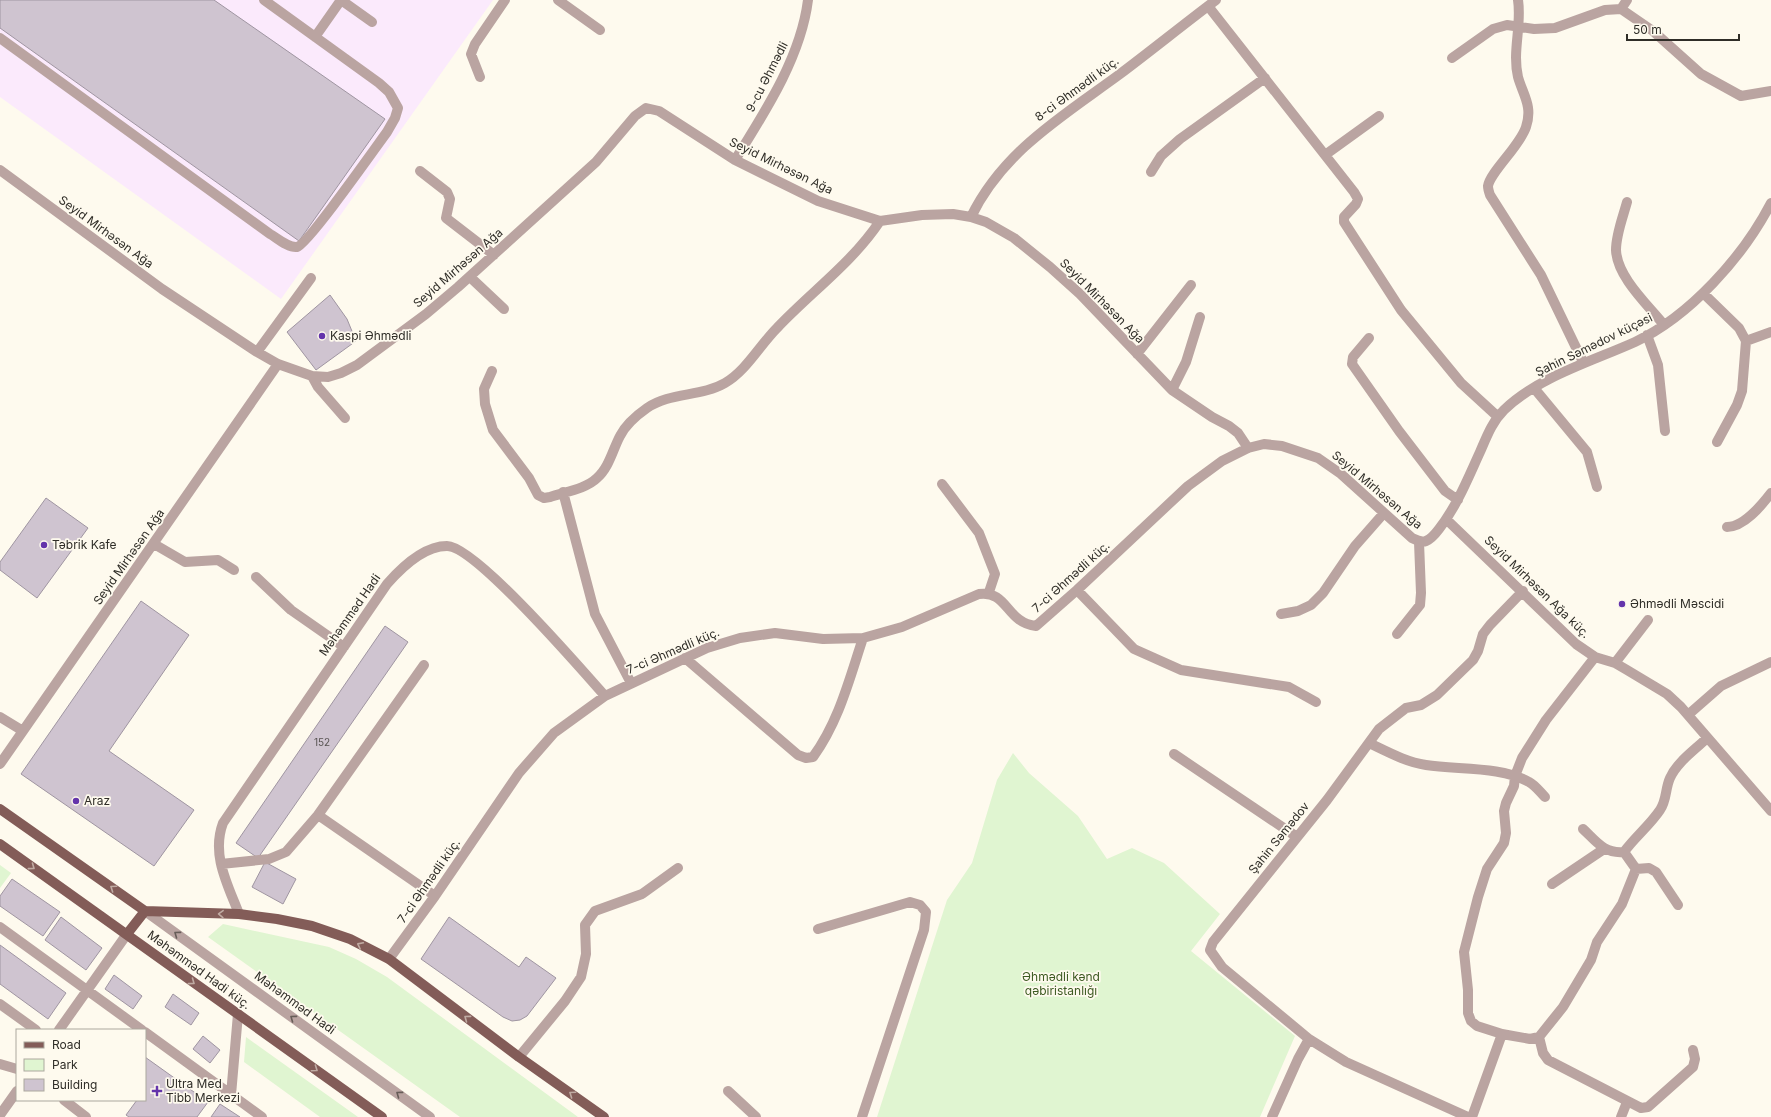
<svg xmlns="http://www.w3.org/2000/svg" width="1771" height="1117" font-family="Inter,sans-serif">
  <style>
    .industrial { fill: #fbeafc }
    .green { fill: #e0f5d1 }
    .building { fill: #cfc4d0; stroke: #9f95a1 }
    .lines { fill: none; stroke-linecap: round; stroke-linejoin: round }
    .minor { stroke: #baa4a1; stroke-width: 10 }
    .major { stroke: #835c58; stroke-width: 10 }
    .oneway { stroke: #c0aba3 }
    .oneway2 { stroke: #675d58 }
    .poi-dot { fill: #6434ab; stroke: #fefaee; stroke-width: 1.5 }
    .labels { text-anchor: middle; stroke-width: 3.5; stroke-linejoin: round; paint-order: stroke }
    .number-label { font-size: 10px; fill: #575351 }
    .street-label { font-size: 12px; fill: #2f2d27; stroke: #fefaee }
    .poi-label { font-size: 12px; fill: #2f2d27; stroke: #fefaee; text-anchor: start }
    .park-label { font-size: 12px; fill: #3e5b23; stroke: #fefaee }
  </style>
  <rect width="100%" height="100%" fill="#fefaee"/>
  <path class="industrial" d="M0,0h493l-212,299 -281,-202z"/>
  <path class="green" d="M1013,753l16,20 49,43 29,43 25,-11 32,15 56,51 -29,37 104,85 -35,81h-383l70,-217 25,-37 25,-83z
    M0,865l11,8 -11,15z
    M223,924l106,23 27,12 31,18 191,140h-118l-252,-180z
    M246,1037l112,80h-38l-76,-55z"/>
  <path class="building" d="M0,0h214l171,119 -86,122 -299,-213z
    M330,295l17,24 9,22 -40,29 -29,-38z
    M46,498l42,30 -51,70 -37,-28v-8z
    M141,601l48,34 -80,116 85,59 -40,56 -133,-92z
    M385,626l23,16 -150,216 -22,-15z
    M265,862l31,17 -13,25 -31,-17z
    M12,879l48,33 -17,24 -43,-30v-10z
    M61,917l41,31 -16,22 -41,-30z
    M449,917l70,50 7,-10 30,21 -29,38 -7,4 -8,1 -9,-4 -82,-58z
    M0,945l66,48 -18,26 -48,-35z
    M114,975l28,21 -9,13 -28,-20z
    M173,994l26,19 -8,12 -26,-18z
    M203,1036l17,14 -10,13 -17,-14z
    M145,1057l63,45 -11,15h-68l-3,-2 11,-15h8z
    M220,1104l20,13h-29z"/>
  <g class="lines">
    <path class="minor" d="M341,0l31,22
      M558,0l42,30
      M1518,0c4,25 -6,51 0,77 5,18 15,29 8,50 -6,19 -36,45 -38,59 0,3 1,6 2,9l51,80 42,87
      M1208,6l146,186 4,7 -2,5 -12,13v5l57,88 60,73 36,33
      M1621,9l6,-9
      M315,37l26,-37
      M0,38l270,196c7,4 18,14 27,13 10,-2 79,-100 90,-115l8,-14 3,-10 -9,-16 -10,-9 -115,-83
      M1452,58l41,-29 14,-4 27,4 21,-1 50,-18 16,-1 32,22 48,43 40,22 30,-5
      M480,77l-9,-23 4,-10 30,-44
      M1325,155l54,-39
      M735,160c30,-48 66,-103 73,-160
      M0,170l162,119 95,63 21,12 34,12 16,1 13,-4 16,-8 69,-51 32,-27 138,-125 39,-46 11,-8 13,3 76,49 83,41 62,20 42,-6 31,-1 18,3 15,5 28,16 36,29 30,27 92,96 40,27 17,9 9,7 10,15
      M420,171l27,21 3,7 -4,19 48,37
      M1151,172l10,-16 19,-17 85,-61
      M1627,202c-4,15 -11,32 -11,48 1,27 32,55 48,75
      M971,217c32,-66 92,-101 149,-143 32,-24 64,-50 96,-74
      M470,277l34,32
      M1703,293l36,35 7,13 -4,50 -5,14 -20,37
      M1647,335l11,30 7,66
      M1369,338l-16,19 -1,7 47,67 46,60 13,9
      M1746,341l25,-9
      M257,352l54,-74
      M1137,354l54,-69
      M492,371l-8,18 1,15 8,26 36,48 9,17 6,3 6,-1c14,-5 36,-8 47,-19 12,-10 16,-29 23,-42 6,-12 17,-21 27,-28 23,-16 54,-11 78,-25 21,-12 35,-38 52,-55 34,-36 75,-65 103,-107
      M312,376l6,11 27,31
      M1534,388l53,64 10,35
      M1172,390l14,-28 14,-45
      M942,484l37,49 16,41 -6,18
      M563,492l32,122 36,69
      M1447,520l129,124 19,13 20,6 12,7 40,24 14,13 90,104
      M1727,527c17,0 34,-21 44,-34
      M154,544l31,18 33,-2 16,10
      M256,577l35,33 53,37
      M1077,590l57,59 47,21 108,17 27,15
      M1281,614l17,-3 13,-6 12,-12 32,-47 29,-33
      M1397,634l23,-29 1,-12 -2,-51
      M685,658l113,97 8,3 7,-1c26,-36 36,-77 50,-119
      M1615,663l33,-43
      M1689,714l32,-28 50,-24
      M0,717l23,14
      M1369,743c19,9 37,19 57,22 32,5 75,1 103,17 6,3 11,10 16,15
      M1174,754l123,83
      M0,764l278,-400
      M318,815l117,81
      M1583,829c13,12 21,25 41,23
      M221,864l48,-5 17,-7 32,-37 106,-150
      M1636,869l13,-1 7,4 22,33
      M1552,884l52,-35
      M145,911l285,206
      M239,914c-11,-29 -28,-59 -16,-91l164,-239c14,-16 37,-38 60,-38 28,0 135,124 158,150
      M0,927l142,103
      M818,929l92,-27 10,3 6,7 -2,18 -62,187
      M389,959l46,-63 84,-123 35,-40 51,-37 102,-48 33,-10 35,-5 48,6 40,-1 39,-11 77,-33c29,-4 27,29 57,32l41,-36 111,-104 34,-25 26,-13 16,-4 18,2 36,12 23,16 71,64c4,2 9,5 14,3 5,-2 10,-8 13,-12 18,-23 29,-51 41,-77 7,-16 12,-30 24,-42 34,-33 89,-49 131,-68 55,-26 108,-85 136,-139
      M0,1004l36,26
      M59,1030l68,-96
      M145,1032l117,85
      M1502,1034l-25,-8 -6,-5 -3,-8v-23l-4,-38 14,-55 9,-28 17,-26 2,-10 -2,-22 2,-8 8,-17 1,-10 7,-18 24,-38 49,-63
      M1539,1037l4,16 5,7 93,48 7,-1 45,-40 2,-8 -2,-9
      M1309,1039l37,23 122,55
      M519,1057l46,-56 16,-24 5,-23 -1,-29 10,-14 47,-17 36,-26
      M0,1064l17,5
      M728,1091l28,26
      M231,1095l7,-81
      M64,1100l22,17
      M0,1115l17,-24
      M1272,1117l26,-58 11,-20 -87,-72 -12,-17 3,-8 114,-142 52,-71 27,-21 15,-3 16,-10 36,-35 5,-9 5,-17 7,-9 33,-34
      M1472,1117l30,-83 28,5 9,-2 24,-30 28,-47 6,-18 25,-38 14,-35 -12,-17c11,-15 26,-27 36,-42 7,-10 5,-21 10,-32 7,-16 25,-28 37,-40
      M1621,1117l6,-15"/>
    <path class="major" d="M0,809l145,102
      M0,844l382,273
      M145,911l94,3 38,5 35,7 38,13 39,20 130,98 85,60
      M127,934l18,-23"/>
  </g>
  <defs><path id="oneway-chevron" d="M-2-3.5L2.5 0L-2 3.5" fill="none" stroke-width="1.6" stroke-linecap="round" stroke-linejoin="round"/></defs>
  <g class="oneway">
    <use href="#oneway-chevron" transform="translate(32 867) rotate(36)"/>
    <use href="#oneway-chevron" transform="translate(113 888) rotate(-145)"/>
    <use href="#oneway-chevron" transform="translate(221 914) rotate(-178)"/>
    <use href="#oneway-chevron" transform="translate(360 945) rotate(-153)"/>
    <use href="#oneway-chevron" transform="translate(192 982) rotate(36)"/>
    <use href="#oneway-chevron" transform="translate(467 1018) rotate(-143)"/>
    <use href="#oneway-chevron" transform="translate(315 1069) rotate(35)"/>
    <use href="#oneway-chevron" transform="translate(572 1094) rotate(-145)"/>
  </g>
  <g class="oneway2">
    <use href="#oneway-chevron" transform="translate(177 934) rotate(-144)"/>
    <use href="#oneway-chevron" transform="translate(293 1018) rotate(-144)"/>
    <use href="#oneway-chevron" transform="translate(399 1094) rotate(-144)"/>
  </g>
  <g class="poi-dot">
    <circle cx="322" cy="336" r="4"/>
    <circle cx="44" cy="545" r="4"/>
    <circle cx="1622" cy="604" r="4"/>
    <circle cx="76" cy="801" r="4"/>
    <path d="M155 1085h4v4h4v4h-4v4h-4v-4h-4v-4h4z"/>
  </g>
  <g class="labels">
    <g class="number-label">
      <text x="322" y="746">152</text>
    </g>
    <g class="street-label">
      <text transform="translate(767 77) rotate(-63)" y="4">9-cu Əhmədli</text>
      <text transform="translate(1077 89) rotate(-36)" y="4">8-ci Əhmədli küç.</text>
      <text transform="translate(781 166) rotate(26)" y="4">Seyid Mirhəsən Ağa</text>
      <text transform="translate(106 232) rotate(36)" y="4">Seyid Mirhəsən Ağa</text>
      <text transform="translate(458 268) rotate(-41)" y="4">Seyid Mirhəsən Ağa</text>
      <text transform="translate(1102 301) rotate(45)" y="4">Seyid Mirhəsən Ağa</text>
      <text transform="translate(1594 345) rotate(-26)" y="4">Şahin Səmədov küçəsi</text>
      <text transform="translate(1377 490) rotate(40)" y="4">Seyid Mirhəsən Ağa</text>
      <text transform="translate(129 557) rotate(-55)" y="4">Seyid Mirhəsən Ağa</text>
      <text transform="translate(1071 577) rotate(-42)" y="4">7-ci Əhmədli küç.</text>
      <text transform="translate(1537 587) rotate(44)" y="4">Seyid Mirhəsən Ağa küç.</text>
      <text transform="translate(350 615) rotate(-55)" y="4">Məhəmməd Hadi</text>
      <text transform="translate(673 651) rotate(-23)" y="4">7-ci Əhmədli küç.</text>
      <text transform="translate(1279 838) rotate(-51)" y="4">Şahin Səmədov</text>
      <text transform="translate(429 881) rotate(-55)" y="4">7-ci Əhmədli küç.</text>
      <text transform="translate(199 970) rotate(36)" y="4">Məhəmməd Hadi küç.</text>
      <text transform="translate(295 1003) rotate(36)" y="4">Məhəmməd Hadi</text>
    </g>
    <g class="poi-label">
      <text x="330" y="340">Kaspi Əhmədli</text>
      <text x="52" y="549">Təbrik Kafe</text>
      <text x="1630" y="608">Әhmәdli Mәscidi</text>
      <text x="84" y="805">Araz</text>
      <text x="166" y="1088">Ultra Med<tspan x="166" dy="14">Tibb Merkezi</tspan></text>
    </g>
    <g class="park-label">
      <text x="1061" y="981">Əhmədli kənd<tspan x="1061" dy="14">qəbiristanlığı</tspan></text>
    </g>
  </g>
  <rect x="16" y="1029" width="130" height="72" fill="#fefaee" stroke="#aba89e"/>
  <rect x="24" y="1042" width="20" height="6" fill="#835c58" stroke="#aba89e"/>
  <text x="52" y="1049" font-size="12" fill="#2f2d27">Road</text>
  <rect x="24" y="1059" width="20" height="12" fill="#e0f5d1" stroke="#aba89e"/>
  <text x="52" y="1069" font-size="12" fill="#2f2d27">Park</text>
  <rect x="24" y="1079" width="20" height="12" fill="#cfc4d0" stroke="#aba89e"/>
  <text x="52" y="1089" font-size="12" fill="#2f2d27">Building</text>
  <path d="M1627 34v6h112v-6" fill="none" stroke="#2f2d27" stroke-width="2"/>
  <text x="1633" y="34" font-size="12" fill="#2f2d27" stroke="#fefaee" stroke-width="3" paint-order="stroke">50 m</text>
</svg>
